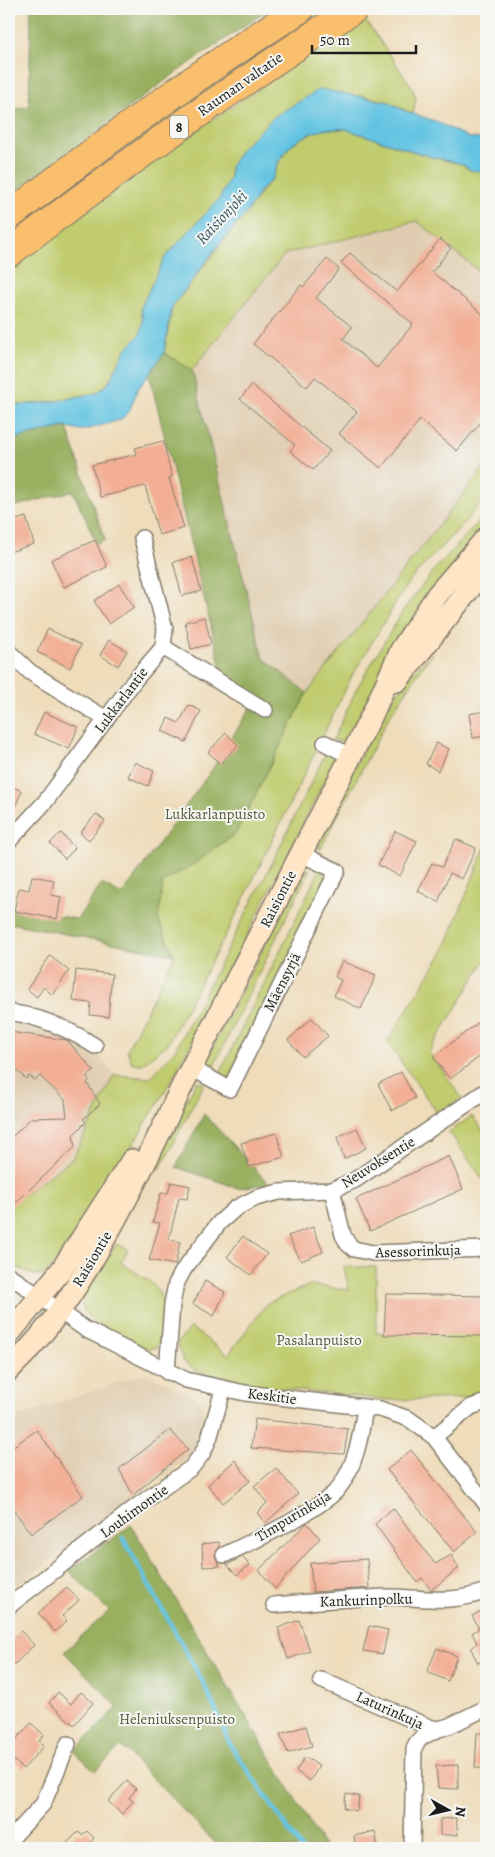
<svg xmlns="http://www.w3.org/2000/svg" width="495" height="1857" font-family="Alegreya,serif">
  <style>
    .built { fill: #e0cdb1 }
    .green { fill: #c0cc6e; stroke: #6e7445 }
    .forest { fill: #98b061; stroke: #5a663e }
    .water { fill: #63c4e2; stroke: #40707f }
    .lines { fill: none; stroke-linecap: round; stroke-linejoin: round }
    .stream { stroke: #63c4e2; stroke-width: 4.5 }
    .building { fill: #f2af95 }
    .minor-casing { stroke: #857c6b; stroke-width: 18 }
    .secondary-casing { stroke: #857c6b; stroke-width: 24 }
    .motorway-casing { stroke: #857c6b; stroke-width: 30 }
    .minor { stroke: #fff; stroke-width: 15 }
    .secondary { stroke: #fde5c5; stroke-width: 21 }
    .motorway { stroke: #f9bf6d; stroke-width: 28 }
    .labels { text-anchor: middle; stroke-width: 4; stroke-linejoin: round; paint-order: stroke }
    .shield { fill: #f6f6f2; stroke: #5d5d5c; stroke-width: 1 }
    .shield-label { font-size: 14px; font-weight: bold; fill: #1c1c1c }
    .street-label { font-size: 15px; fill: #1c1c1c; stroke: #f6f6f2 }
    .park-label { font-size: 15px; fill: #555a39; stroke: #f6f6f2 }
    .water-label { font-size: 16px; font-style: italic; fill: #355761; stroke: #f6f6f2 }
  </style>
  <rect width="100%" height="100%" fill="#f6f6f2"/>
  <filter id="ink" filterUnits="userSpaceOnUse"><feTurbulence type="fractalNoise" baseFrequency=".02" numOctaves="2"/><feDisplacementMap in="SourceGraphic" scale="10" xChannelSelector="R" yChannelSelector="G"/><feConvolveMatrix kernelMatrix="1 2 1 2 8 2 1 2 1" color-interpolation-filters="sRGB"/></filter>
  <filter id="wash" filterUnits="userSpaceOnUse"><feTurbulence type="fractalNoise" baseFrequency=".0096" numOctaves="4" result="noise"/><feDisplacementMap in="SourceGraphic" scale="20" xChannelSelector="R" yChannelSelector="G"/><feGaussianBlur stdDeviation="1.12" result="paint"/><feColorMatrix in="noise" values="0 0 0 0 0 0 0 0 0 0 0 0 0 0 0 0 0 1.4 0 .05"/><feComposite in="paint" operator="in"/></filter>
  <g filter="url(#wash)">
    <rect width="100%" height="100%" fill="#eedcba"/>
    <path class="built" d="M417,221l69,56v188l-179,228 -44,-35 -71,-288 93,-116z
      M9,1024l56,10 24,22 5,-7 20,26 -41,83 -64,48z
      M145,1373l49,23 7,6 6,31 -7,15 -183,137 -8,-13v-152z"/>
    <path class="green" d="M321,9h17l-329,232v-11c102,-77 206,-150 312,-221z
      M364,18l48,69 4,11 -3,16 -24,-12 -30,-7 -129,72v10l-10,21 -55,59 -24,50 2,16 -3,12 -14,14 -18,35 -12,9 -45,9 -42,4v-138l200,-146z
      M326,129h19l83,27 34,8 8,6 16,2v105l-69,-56 -132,33 -93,116 -28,-17 8,-46 85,-109c4,-9 12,-14 16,-22 14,-30 20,-38 53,-47z
      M486,465v31l-23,28 -54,57 -57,95 -118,243 -67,126 -25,19 -10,-1 -5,-13 47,-94 -17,-40 6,-34 32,-19 41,-30 71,-140z
      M486,514v16l-114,161 -27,51 -12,-2 25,-54 46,-77 30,-39z
      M432,653l-43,64 -69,133 -2,-6c27,-54 51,-114 88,-163 8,-10 17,-19 26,-28z
      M329,753h3l3,7 -113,225 -48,91 -95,158 -34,41h-11l-25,-11v-58l64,-48 41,-83 36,3 25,-28 95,-183 55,-113z
      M486,845v114l-57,93 33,46 -24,16 -51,-72 57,-92z
      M310,869l-98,200 -3,1 -5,-6 97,-189z
      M320,869l8,9 -100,205 -9,-8z
      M197,1081l7,3 -44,85 -5,-2 18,-41z
      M472,1116l14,19v49l-37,-52z
      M116,1244l12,5 -7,14c10,7 27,15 35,25 12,14 8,45 0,60 -17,3 -58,-20 -69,-33 -5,-5 -5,-12 -4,-19z
      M344,1267h32v66h110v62l-9,3 -88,2 -152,-16 -42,-14 -12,-9 -6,-17 13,-17 38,28 39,-52 43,-18 39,5z
      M9,1287c6,12 5,18 0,30z"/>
    <path class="forest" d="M31,9h233l-2,5 -84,57 -169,125v-86l20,-4z
      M164,353l28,17 71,288 44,35 -71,140 -41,30 -32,19 -5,37 16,36 -165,-32v-15l68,11 25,-35 20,11 89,-124 42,-67 -30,-28 -74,-303z
      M64,427l3,1 38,112 -8,4 -24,-53 -64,17v-68z
      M204,1114l65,70 -31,4 -62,-21z
      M131,1525l194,323h-105l-99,-102 -26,25 -21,-20 44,-44 -54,-55 45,-41 -40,-40z"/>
    <path class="water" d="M320,89l69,13 16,9 30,10 34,17 17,1v33l-16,-2 -8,-6 -34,-8 -83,-27h-19l-17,5 -17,10 -14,18 -5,16 -13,13 -14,23 -25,28 -49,65 -8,46 -26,36 -9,23 -9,8 -35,10h-9l-12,-3 -55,13v-34l42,-4 45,-9 12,-9 18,-35 14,-14 3,-12 -2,-16 24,-50 55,-59 10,-21v-10l12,-19 33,-32z"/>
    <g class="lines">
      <path class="stream" d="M123,1538l82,148 26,60 70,102"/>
    </g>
    <g id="blocks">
      <path class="building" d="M440,239l11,9 -19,24 54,45v99l-29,35 -37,-31 -39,48 -42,-34 18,-22 -42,-35 -8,10 -54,-43 48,-59 2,2 24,-28 12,10 -23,29 36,29 -9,12 34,29 36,-44 -72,-61 9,-10 47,39z
        M252,385l78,66 -17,19 -23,-19 5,-6 -55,-46z
        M163,441l9,36 -3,1 15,50 -25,7 -14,-49 -45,11 -8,-32 45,-11 -2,-6z
        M26,517l8,27 -25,8v-30z
        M95,540l12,27 -43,20 -13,-27z
        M192,557l9,34 -19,5 -9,-34z
        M119,584l15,23 -25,17 -15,-23z
        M205,617l6,27 -20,5 -6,-27z
        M48,629l33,16 -11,23 -33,-16z
        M109,640l18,11 -9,15 -18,-11z
        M189,705l12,6 -15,31 -24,-11 6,-13 11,5z
        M486,711v25l-13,2 -4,-24z
        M44,712l34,15 -9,22 -35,-15z
        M226,733l12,12 -18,19 -12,-12z
        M436,743l13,6 -11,22 -12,-7z
        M135,762l19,9 -6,15 -20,-9z
        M9,785l13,6 -13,30z
        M96,814l9,7 -16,19 -9,-7z
        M395,831l22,10 -17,35 -22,-11z
        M61,833l14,15 -10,11 -15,-16z
        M456,839l20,9 -14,31 -12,-6 -12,29 -20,-11 14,-28 10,4z
        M32,876l22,4 -3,15 10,2 -4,22 -43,-8 5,-23 10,2z
        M50,956l19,15 -17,24 -8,-8 -7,10 -10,-8z
        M342,961l34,14 -15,34 -27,-13 7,-16 -6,-3z
        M76,970l36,4 -4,43 -18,-2 1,-12 -18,-2z
        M486,1017v35l-36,27 -17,-22z
        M312,1018l16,18 -25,21 -15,-17z
        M9,1032l58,8 27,31 -7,6 2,4 -2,2 13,21 -17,15 3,3 -13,13 2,12 -66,62v-69l22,-22 36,-1 -2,-17 -25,-24 -5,4 -6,-4 -3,3 -17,-16z
        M401,1072l14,26 -23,13 -14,-27z
        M357,1128l9,20 -22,11 -7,-22z
        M276,1133l8,24 -35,10 -8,-24z
        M449,1156l14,33 -93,42 -14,-32z
        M171,1182l19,4 -3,13 -8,-1 -10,41 11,3 -5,23 -26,-5 11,-37 -7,-1 8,-29h7z
        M313,1227l10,25 -22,9 -13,-25z
        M243,1236l24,18 -16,21 -24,-18z
        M205,1281l20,11 -11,24 -21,-12z
        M386,1294l100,2v40l-102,-1z
        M255,1419l93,10 -4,25 -93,-6z
        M37,1430l46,66 -52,38 -22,-31v-54z
        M170,1430l18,19 -55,46 -14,-26z
        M411,1450l66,82 -23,20 -67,-82z
        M235,1460l15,21 -27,22 -15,-18z
        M276,1468l22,26 -33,29 -8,-10 10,-10 -13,-17z
        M393,1508l42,56 16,-9 8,13 -28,22 -9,-12 -5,4 -42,-58z
        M307,1523l13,15 -45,51 -16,-19z
        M219,1542v5l-4,8 5,11 -17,1 -1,-23z
        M242,1557l8,8 -13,10 -10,-10z
        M367,1559l2,29 -56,4 -3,-29z
        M67,1587l12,13 -17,16 5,5 -12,11 -17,-19z
        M486,1608v52l-8,3 -7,-14 6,-6 -5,-10 7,-5 -7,-12z
        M299,1620l11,31 -22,8 -10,-31z
        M369,1626l19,4 -5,24 -20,-3z
        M21,1631l13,14 -25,25v-27z
        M437,1648l20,8 -9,25 -21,-9z
        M58,1692l13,12 10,-12 12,11 -19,22 -25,-22z
        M31,1723l13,12 -5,6 5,5 -21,23 -14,-14v-8z
        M306,1726l6,20 -24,7 -8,-19z
        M477,1733h9v35h-11z
        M305,1757l14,9 -9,15 -14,-10z
        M458,1765v24l-20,-1 -2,-22z
        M127,1781l9,8 -7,9 4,3 -11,13 -14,-13z
        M346,1794l13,2 -2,15 -13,-3z
        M456,1818l2,17h-18v-16z
        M87,1831l7,7 -9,10h-23l16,-16 4,3z
        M375,1831l3,17h-22l-2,-12z"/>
    </g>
  </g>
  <g filter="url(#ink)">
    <use href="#blocks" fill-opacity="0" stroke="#857c6b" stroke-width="1"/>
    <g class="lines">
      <defs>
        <path id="minor" d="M163,647l102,63
          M9,652l21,20 76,47
          M325,743l25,13
          M9,841l36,-39 89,-121 29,-34 2,-18 -23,-91
          M9,1012c32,5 59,16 86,34
          M191,1068l39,21 107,-218 -36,-17
          M332,1190l11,45 5,9 6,5 19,4 113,-4
          M9,1275l76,54 101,51 59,13 135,16 29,10 25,18 52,67
          M167,1372l5,-68 4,-20 8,-15 35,-46 17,-15 20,-10 23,-6 53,-2 23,-10 131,-89
          M434,1437l37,-30 15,-5
          M224,1555c28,-13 94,-44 113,-65 19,-23 24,-55 28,-83
          M274,1605c38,-3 75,-7 113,-8 36,0 64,8 99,-6
          M9,1606l128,-100 54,-38 11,-14 7,-15 14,-49
          M321,1680l108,47 10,2 10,-3 37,-18
          M9,1841l34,-37 25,-60
          M412,1848l2,-99c3,-12 14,-15 25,-20"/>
        <path id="secondary" d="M397,681l89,-113
          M9,1334l53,-65 70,-109
          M9,1370c44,-42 76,-95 105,-148 25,-46 48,-92 70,-140l188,-367 29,-65 36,-55 49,-57"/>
        <path id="motorway" d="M9,216c94,-73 190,-143 291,-207
          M9,253c112,-86 226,-168 345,-244"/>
      </defs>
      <use href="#minor" class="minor-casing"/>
      <use href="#secondary" class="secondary-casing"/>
      <use href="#motorway" class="motorway-casing"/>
      <use href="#minor" class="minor"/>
      <use href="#secondary" class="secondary"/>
      <use href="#motorway" class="motorway"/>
    </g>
  </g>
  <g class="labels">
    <rect class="shield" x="170" y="115.5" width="18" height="23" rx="4"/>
    <g class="shield-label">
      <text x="179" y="132">8</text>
    </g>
    <g class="street-label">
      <text transform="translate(240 84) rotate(-35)" y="5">Rauman valtatie</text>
      <text transform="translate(121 700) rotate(-53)" y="5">Lukkarlantie</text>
      <text transform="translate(278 899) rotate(-63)" y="5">Raisiontie</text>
      <text transform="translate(282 982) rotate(-63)" y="5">Mäensyrjä</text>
      <text transform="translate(378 1162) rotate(-32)" y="5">Neuvoksentie</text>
      <text transform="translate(418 1251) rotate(-2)" y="5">Asessorinkuja</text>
      <text transform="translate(92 1259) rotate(-59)" y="5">Raisiontie</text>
      <text transform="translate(272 1396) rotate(7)" y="5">Keskitie</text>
      <text transform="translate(134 1511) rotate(-36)" y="5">Louhimontie</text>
      <text transform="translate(293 1516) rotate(-31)" y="5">Timpurinkuja</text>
      <text transform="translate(366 1600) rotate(-2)" y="5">Kankurinpolku</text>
      <text transform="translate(390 1710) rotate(24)" y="5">Laturinkuja</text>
    </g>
    <g class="park-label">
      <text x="215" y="819">Lukkarlanpuisto</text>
      <text x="319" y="1345">Pasalanpuisto</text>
      <text x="177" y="1724">Heleniuksenpuisto</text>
    </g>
    <g class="water-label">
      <text transform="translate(221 217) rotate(-47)" y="6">Raisionjoki</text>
    </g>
  </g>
  <rect width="495" height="1857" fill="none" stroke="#f6f6f2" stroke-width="30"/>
  <g transform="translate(448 1810) rotate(98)" stroke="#f6f6f2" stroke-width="4" paint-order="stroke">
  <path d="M0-4L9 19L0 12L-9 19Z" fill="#1c1c1c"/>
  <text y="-8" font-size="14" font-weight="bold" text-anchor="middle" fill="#1c1c1c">N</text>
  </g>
  <path d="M312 45v8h104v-8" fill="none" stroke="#1c1c1c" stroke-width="2.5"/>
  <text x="320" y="45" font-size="15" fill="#1c1c1c" stroke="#f6f6f2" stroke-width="4" paint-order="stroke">50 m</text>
</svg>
